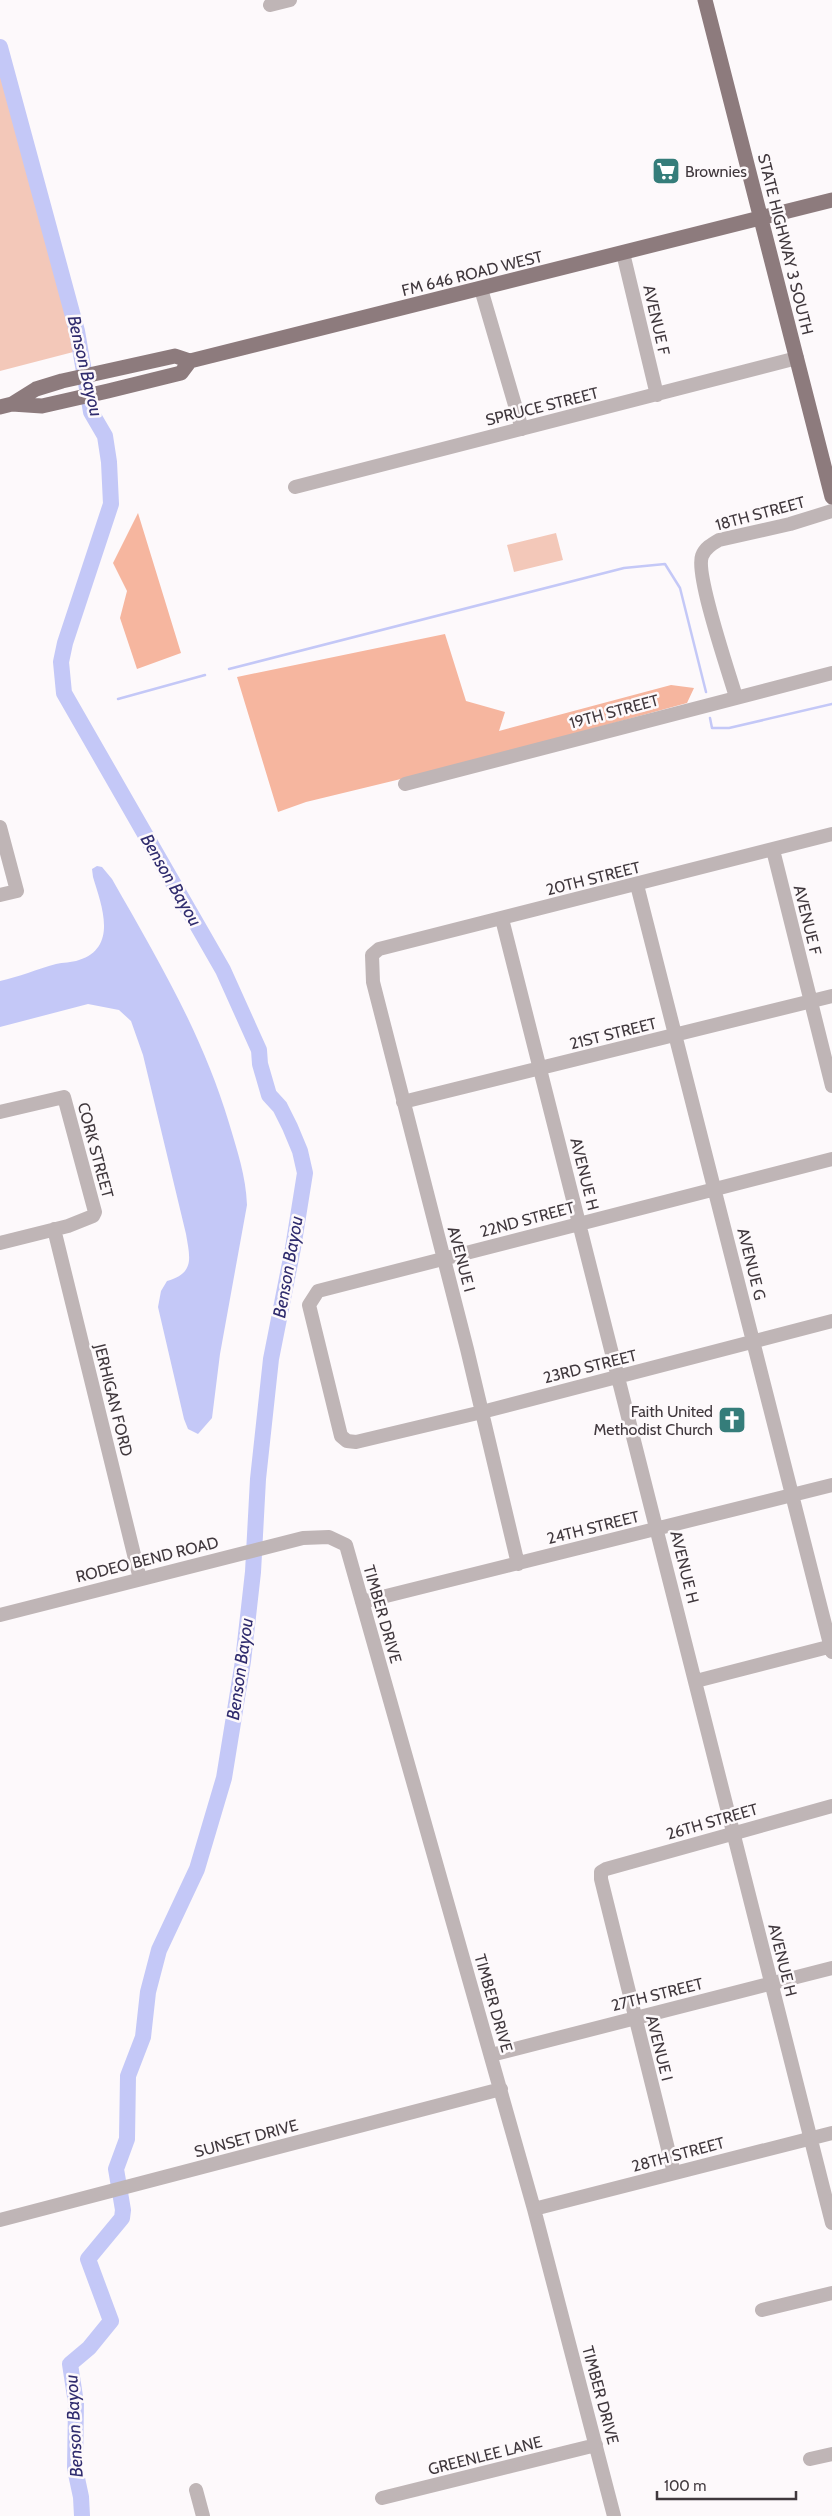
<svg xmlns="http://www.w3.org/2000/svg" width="832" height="2516" font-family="Cabin,sans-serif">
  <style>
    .green { fill: #f3c8b9 }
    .forest { fill: #f6b69f }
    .water { fill: #c4c8f7 }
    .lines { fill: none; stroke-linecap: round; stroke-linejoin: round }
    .stream { stroke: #c4c8f7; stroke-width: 2.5 }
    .river { stroke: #c4c8f7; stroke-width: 16 }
    .minor { stroke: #bfb5b6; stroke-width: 14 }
    .major { stroke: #8d7b7d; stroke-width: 15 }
    .labels { text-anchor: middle; stroke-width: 5; stroke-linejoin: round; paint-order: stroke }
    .poi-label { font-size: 16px; fill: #40383d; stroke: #fdf9fb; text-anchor: start }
    .street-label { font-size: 16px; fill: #40383d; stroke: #fdf9fb }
    .water-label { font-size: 18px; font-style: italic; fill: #302c6e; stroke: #fdf9fb }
  </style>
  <rect width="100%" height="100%" fill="#fdf9fb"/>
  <path class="green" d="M0,55l81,295 -81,21z
    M556,533l7,27 -49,12 -7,-27z"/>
  <path class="forest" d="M138,513l43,140 -44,16 -17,-51 7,-27 -14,-28z
    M445,634l21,67 39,11 -6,19 172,-46 23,3 -7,15 -212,58 -169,41 -28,10 -41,-135z"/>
  <path class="water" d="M97,866l5,1 10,12c46,81 90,154 117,244 8,27 17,53 18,82l-27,149 -8,64 -14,16 -10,-5 -4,-10 -26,-112 3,-16 6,-10c28,-8 23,-23 19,-47l-43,-179 -12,-34 -12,-11 -31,-6 -88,23v-46c19,-4 37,-12 56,-17 7,-2 15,-1 23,-4 40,-13 22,-56 14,-83l-1,-8z"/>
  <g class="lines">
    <path class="stream" d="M229,669l395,-101 41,-4 15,24 26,104
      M118,699l87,-24
      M710,718l2,10h17l103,-24
      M82,727l2,-3"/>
    <path class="river" d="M0,47l77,284 14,81 14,24 4,26 2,42 -46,139 -4,19 3,31 159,277 36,80 1,14 9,31 11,12 10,20 10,24 5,22 -12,75 -22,111 -13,120 -5,93 -10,89 -19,117 -27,91 -38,81 -11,42 -5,45 -15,39 -1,63 -11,30 7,41 -1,8 -34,41 23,62 -22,27 -19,16 6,39 -1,66 6,28 1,19"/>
    <path class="minor" d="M270,5l20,-5
      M623,253l34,142
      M481,289l41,140
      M295,487l502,-129
      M736,697c-7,-24 -41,-123 -34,-141 3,-8 10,-12 17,-16l71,-16 42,-13
      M405,784l427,-111
      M0,827l17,64 -17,4
      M773,850l59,236
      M637,885l195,767
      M502,919l330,1304
      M403,1102l429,-106
      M0,1112l64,-15 31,115 -2,4 -25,10 -68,17
      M832,1159l-514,132 -9,14 32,131 6,5 9,1 126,-30 350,-91
      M54,1229l86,350
      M518,1564l-51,-215 -94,-367 -1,-27 7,-6 453,-115
      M362,1602l470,-117
      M0,1615l303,-77 26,-1 17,8 188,664 80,307
      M696,1681l136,-35
      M491,2055l341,-87
      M674,2173l-73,-294v-7l5,-3 226,-63
      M534,2209l298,-76
      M0,2220l501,-131
      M762,2310l70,-17
      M810,2459l22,-5
      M196,2490l7,26
      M382,2498l214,-53"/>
    <path class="major" d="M705,0l127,497
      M12,404l24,-15 26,-8 113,-25 15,5 642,-161
      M0,407l12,-3 30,2 66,-15 73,-18 9,-12"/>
  </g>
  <defs>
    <symbol id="supermarket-square" viewBox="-11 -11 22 22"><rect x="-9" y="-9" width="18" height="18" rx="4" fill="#357d7a" stroke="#fdf9fb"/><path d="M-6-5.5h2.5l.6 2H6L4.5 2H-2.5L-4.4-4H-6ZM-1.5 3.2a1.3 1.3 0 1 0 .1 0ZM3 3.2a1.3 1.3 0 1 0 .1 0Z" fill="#fff"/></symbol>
    <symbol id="church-square" viewBox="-11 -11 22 22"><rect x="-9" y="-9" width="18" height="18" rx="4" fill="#357d7a" stroke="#fdf9fb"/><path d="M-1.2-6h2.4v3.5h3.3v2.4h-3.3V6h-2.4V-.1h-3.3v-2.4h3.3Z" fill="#fff"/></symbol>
  </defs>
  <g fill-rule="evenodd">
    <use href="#supermarket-square" x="650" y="155" width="32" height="32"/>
    <use href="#church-square" x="716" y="1404" width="32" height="32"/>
  </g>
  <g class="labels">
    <g class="poi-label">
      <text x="685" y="177">Brownies</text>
      <text x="713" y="1417" text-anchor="end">Faith United<tspan x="713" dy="18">Methodist Church</tspan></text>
    </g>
    <g class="street-label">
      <text transform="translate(786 244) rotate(76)" y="6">STATE HIGHWAY 3 SOUTH</text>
      <text transform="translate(472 273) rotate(-14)" y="6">FM 646 ROAD WEST</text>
      <text transform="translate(657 320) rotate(77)" y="6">AVENUE F</text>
      <text transform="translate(542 406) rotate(-14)" y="6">SPRUCE STREET</text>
      <text transform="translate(760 513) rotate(-15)" y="6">18TH STREET</text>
      <text transform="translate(614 711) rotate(-15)" y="6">19TH STREET</text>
      <text transform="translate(593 878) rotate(-14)" y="6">20TH STREET</text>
      <text transform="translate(808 920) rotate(76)" y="6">AVENUE F</text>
      <text transform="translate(613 1033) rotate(-14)" y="6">21ST STREET</text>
      <text transform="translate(96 1150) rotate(75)" y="6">CORK STREET</text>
      <text transform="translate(585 1174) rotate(76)" y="6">AVENUE H</text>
      <text transform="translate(527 1219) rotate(-15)" y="6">22ND STREET</text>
      <text transform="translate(462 1259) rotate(75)" y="6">AVENUE I</text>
      <text transform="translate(752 1264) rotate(76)" y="6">AVENUE G</text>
      <text transform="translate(590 1366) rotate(-14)" y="6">23RD STREET</text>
      <text transform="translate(114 1400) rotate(76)" y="6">JERHIGAN FORD</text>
      <text transform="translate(593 1527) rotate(-14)" y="6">24TH STREET</text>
      <text transform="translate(147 1559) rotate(-14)" y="6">RODEO BEND ROAD</text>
      <text transform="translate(685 1567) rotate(76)" y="6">AVENUE H</text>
      <text transform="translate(383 1614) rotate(74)" y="6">TIMBER DRIVE</text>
      <text transform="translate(712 1821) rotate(-16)" y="6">26TH STREET</text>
      <text transform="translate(783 1960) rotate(76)" y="6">AVENUE H</text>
      <text transform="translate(657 1994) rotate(-14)" y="6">27TH STREET</text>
      <text transform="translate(494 2003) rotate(74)" y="6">TIMBER DRIVE</text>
      <text transform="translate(660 2048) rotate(76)" y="6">AVENUE I</text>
      <text transform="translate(246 2138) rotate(-15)" y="6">SUNSET DRIVE</text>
      <text transform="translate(678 2154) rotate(-15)" y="6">28TH STREET</text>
      <text transform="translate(601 2395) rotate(75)" y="6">TIMBER DRIVE</text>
      <text transform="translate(485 2455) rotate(-14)" y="6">GREENLEE LANE</text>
    </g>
    <g class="water-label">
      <text transform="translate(85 366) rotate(77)" y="6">Benson Bayou</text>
      <text transform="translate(171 880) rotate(60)" y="6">Benson Bayou</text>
      <text transform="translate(288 1267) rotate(-80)" y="6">Benson Bayou</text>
      <text transform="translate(240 1669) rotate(-82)" y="6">Benson Bayou</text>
      <text transform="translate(74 2426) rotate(-93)" y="6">Benson Bayou</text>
    </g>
  </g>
  <path d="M657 2491v8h139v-8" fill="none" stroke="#40383d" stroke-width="2.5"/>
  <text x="664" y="2491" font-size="15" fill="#40383d" stroke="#fdf9fb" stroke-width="4" paint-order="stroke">100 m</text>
</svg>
